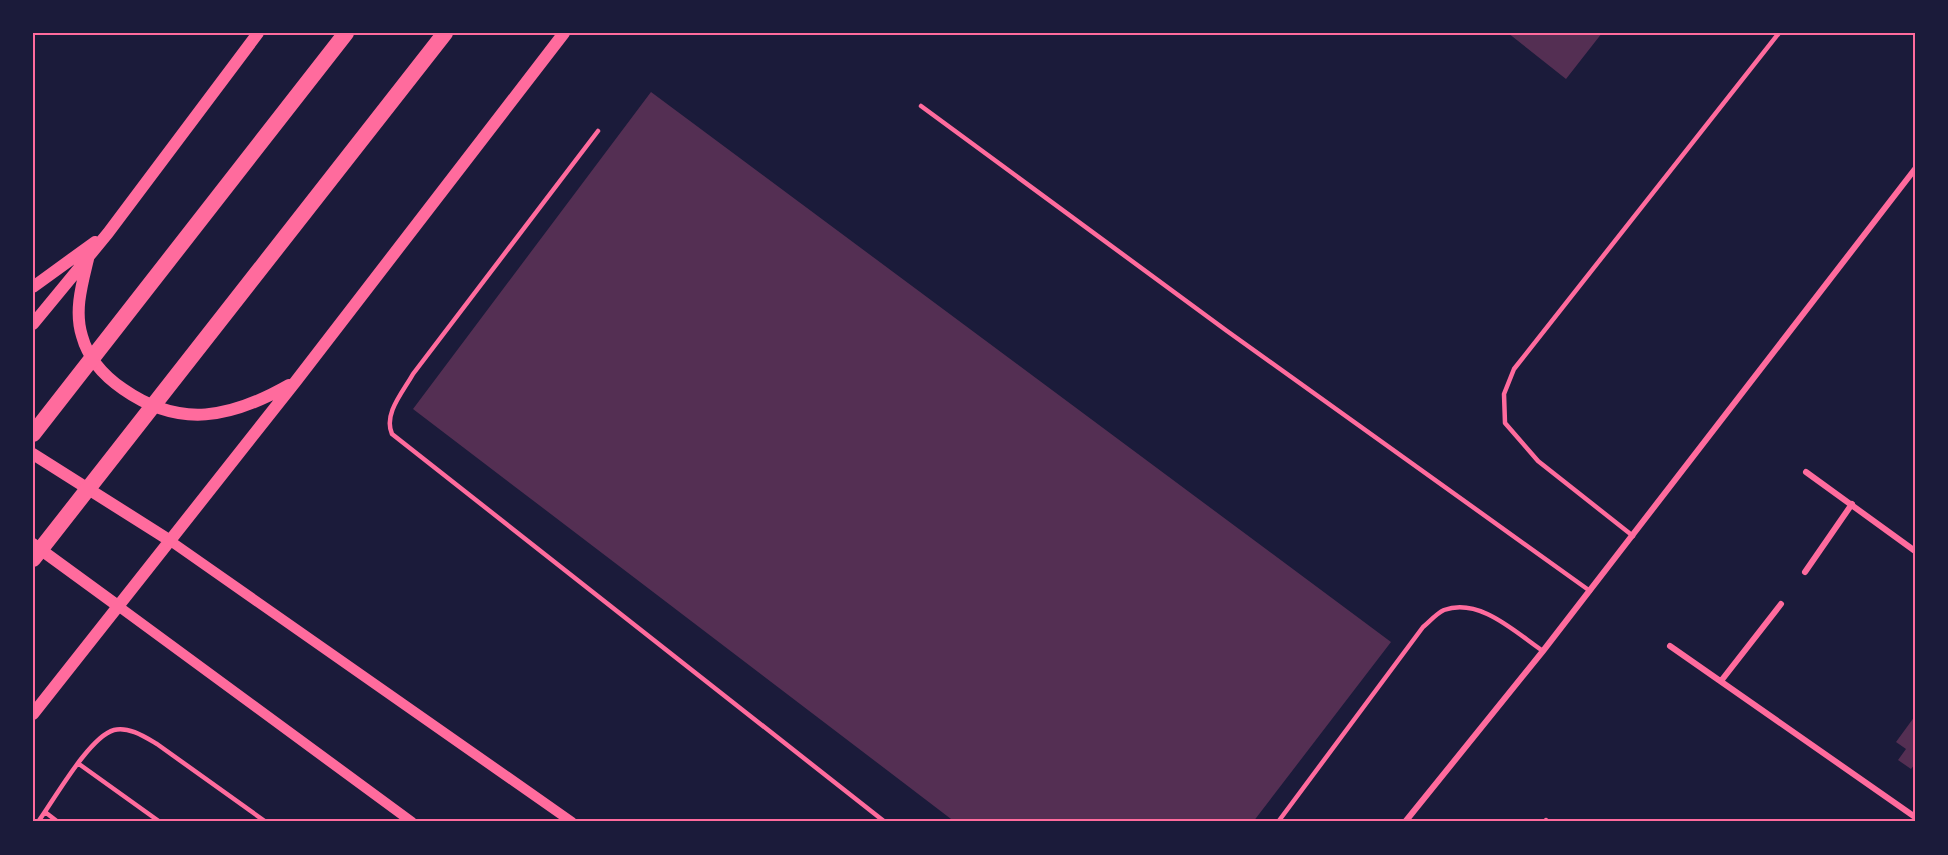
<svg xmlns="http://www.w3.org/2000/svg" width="1948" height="855" font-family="'Public Sans',sans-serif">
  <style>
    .building { fill: #542f53 }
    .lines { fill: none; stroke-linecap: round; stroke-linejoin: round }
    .service { stroke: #ff6b9d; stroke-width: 4.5 }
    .minor { stroke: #ff6b9d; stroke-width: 6 }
    .tertiary { stroke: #ff6b9d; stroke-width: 10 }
    .secondary { stroke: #ff6b9d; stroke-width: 12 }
    .trunk { stroke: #ff6b9d; stroke-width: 16 }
    .neatline { fill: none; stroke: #ff6b9d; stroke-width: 2 }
  </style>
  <rect width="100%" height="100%" fill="#1b1b3a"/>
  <path class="building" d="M1508,33h94l-36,46z
    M651,92l740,550 -138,180h-298l-542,-413z
    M1915,716v48l-4,5 -13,-9 8,-11 -10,-7z"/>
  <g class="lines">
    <path class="service" d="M921,106l306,225 363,260
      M598,131l-185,243c-10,18 -30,40 -21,60l493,388
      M1633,536l-95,-75 -33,-38 -1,-29 10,-25 265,-336
      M79,764l81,58
      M45,812l13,10
      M38,822c16,-22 51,-85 76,-92 14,-4 31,7 43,14l109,78
      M1278,822l145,-195c6,-5 14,-14 21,-17 36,-13 72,23 99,41"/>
    <path class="minor" d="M1806,472l109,79
      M1805,572l47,-68
      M1670,646l245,171
      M1721,681l60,-77
      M1546,821l1,1
      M1405,822l138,-171 372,-482"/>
    <path class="tertiary" d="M169,540l403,282
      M118,606l294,216"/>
    <path class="secondary" d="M88,259c-6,25 -14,52 -6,77 6,22 22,40 41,53 57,40 108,29 166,-4
      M33,287l62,-45
      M33,324l75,-91 150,-200
      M33,454l136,86
      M33,544l85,62
      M33,714l263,-333 268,-348"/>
    <path class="trunk" d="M33,434l313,-401
      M33,559l412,-526"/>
  </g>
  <rect width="1948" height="855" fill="none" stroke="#1b1b3a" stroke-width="69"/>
  <rect x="34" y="34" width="1880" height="786" class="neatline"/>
</svg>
